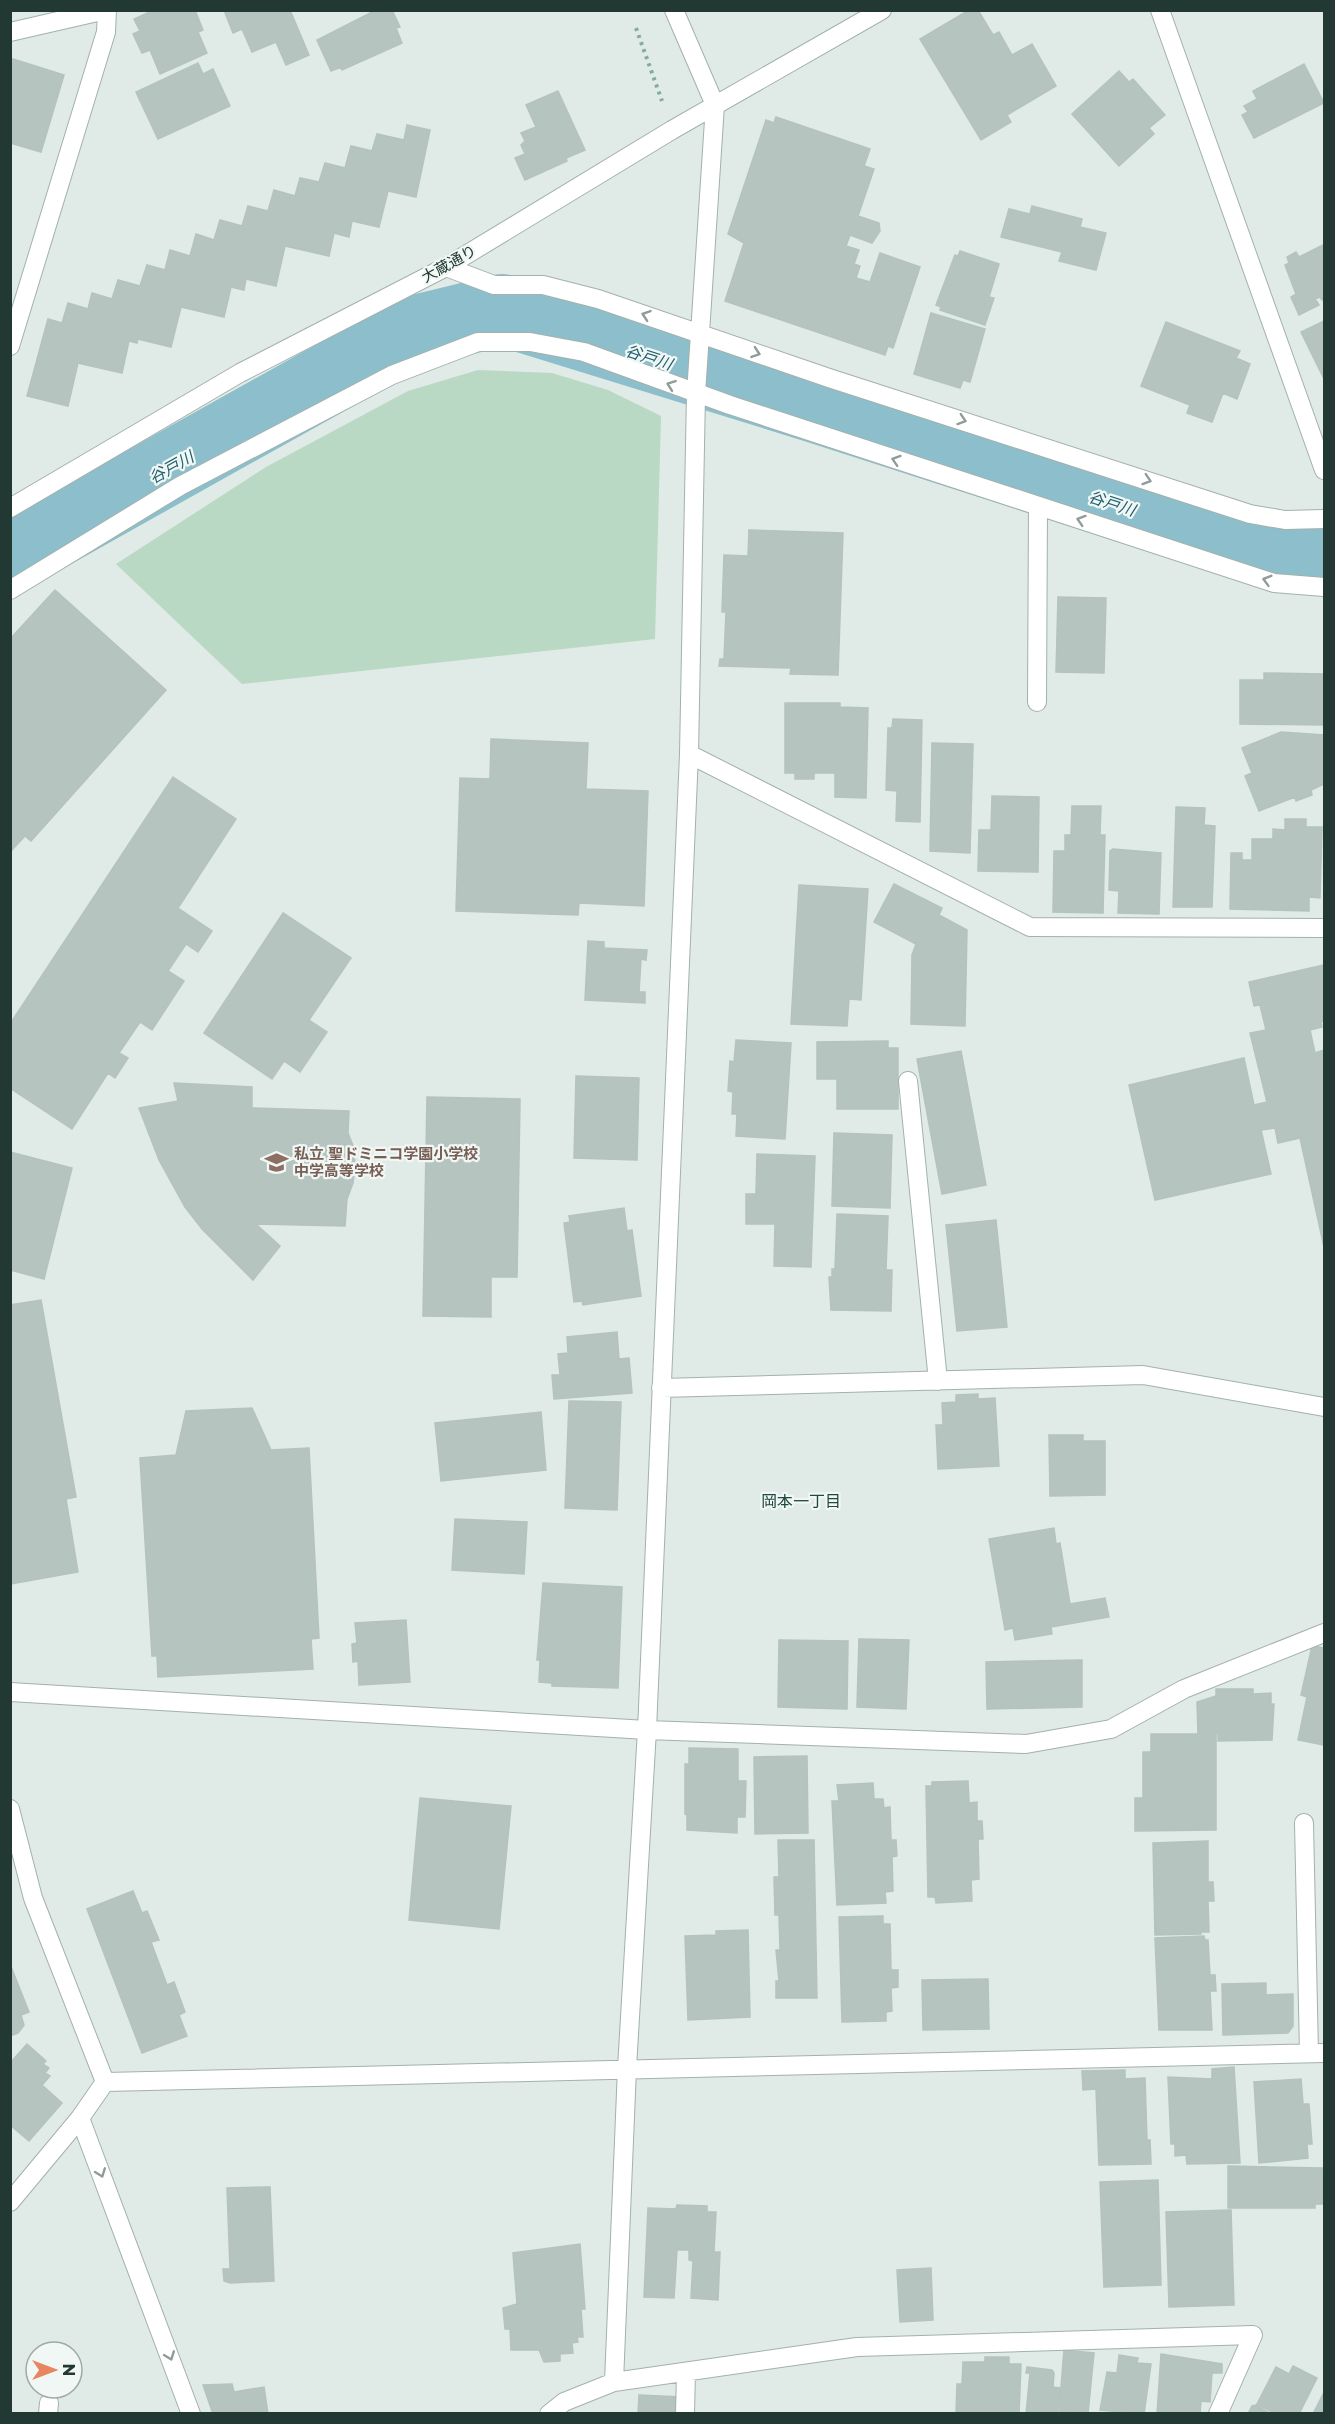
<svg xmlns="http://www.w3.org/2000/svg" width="1335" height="2424" font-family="Montserrat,'Noto Sans JP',sans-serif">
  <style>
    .green { fill: #bad9c4 }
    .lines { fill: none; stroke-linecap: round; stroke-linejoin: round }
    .river { stroke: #8cbfcb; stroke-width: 72 }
    .building { fill: #b6c4bf; stroke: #b3c3bd; stroke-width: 1.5 }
    .minor-casing { stroke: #a3b1ad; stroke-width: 20 }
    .path { stroke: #83aba0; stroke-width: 4; stroke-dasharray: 3 4.5; stroke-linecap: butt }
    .minor { stroke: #fff; stroke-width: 18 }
    .oneway { stroke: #909c99 }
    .labels { text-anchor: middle; stroke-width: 4.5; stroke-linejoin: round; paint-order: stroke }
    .street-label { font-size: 15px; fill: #223933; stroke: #f0f7f4 }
    .education-label { font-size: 15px; font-weight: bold; fill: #785e54; stroke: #f0f7f4; text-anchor: start }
    .water-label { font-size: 16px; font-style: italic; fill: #216070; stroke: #f0f7f4 }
    .neighbourhood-label { font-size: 16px; fill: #204940; stroke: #f0f7f4 }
  </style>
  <rect width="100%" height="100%" fill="#e0eae6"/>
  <path class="green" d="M478,370l74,3 56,17 53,26 -6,223 -413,45 -126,-120 150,-97 142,-76z"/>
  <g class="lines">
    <path class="river" d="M10,557l402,-225 90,-22 311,96 444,143 46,8 21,-2"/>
  </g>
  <path class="building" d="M154,10h41l8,20 -5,2 9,21 -47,21 -10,-24 -8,3 -9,-19 7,-3 -6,-12z
    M224,10h66l19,45 -23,10 -10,-23 -24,10 -10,-23 -9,4z
    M376,10h16l8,17 -4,1 6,15 -60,27 -1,-3 -10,4 -14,-31z
    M969,10h9l15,25 6,-3 13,23 20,-11 24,42 -49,29 4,7 -30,18 -61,-101z
    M13,59l51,16 -23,77 -31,-9v-79z
    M198,63l5,11 10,-5 17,37 -72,33 -22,-47z
    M1304,64l20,39 -70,35 -12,-23 6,-3 -4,-6 13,-7 -4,-8z
    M1119,71l10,11 4,-3 32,36 -16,13 5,6 -35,32 -47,-52z
    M558,91l27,59 -19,8 1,3 -42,19 -10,-22 10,-4 -4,-9 4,-4 -4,-8 15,-6 -10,-22z
    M776,117l94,32 -6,17 10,3 -16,47 21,7 1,8 -8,12 -22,-8 -4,11 13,4 -5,14 6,2 -4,12 14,4 10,-29 40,14 -27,81 -5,-2 -3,9 -160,-54 19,-58 -16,-9 38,-114 8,3z
    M407,125l23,5 -14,67 -28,-6 -9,36 -27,-6 -3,16 -15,-4 -5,23 -44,-10 -9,40 -30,-7 -2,11 -13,-3 -7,30 -43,-10 -10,40 -33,-8 -1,4 -8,-2 -7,32 -44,-10 -10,43 -41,-10 21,-77 14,4 6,-20 20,6 4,-16 20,6 6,-19 22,6 7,-21 18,5 5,-20 20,6 6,-22 18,6 6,-20 22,6 6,-20 20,5 6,-21 21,6 5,-18 19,4 6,-19 20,5 6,-22 21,5 5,-17 27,6z
    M1032,206l50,13 -2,8 26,6 -10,37 -37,-9 3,-9 -61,-15 8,-28 21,5z
    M1323,245l1,54 -2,1 -2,-3 -5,2 4,6 -20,10 -8,-18 5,-3 -11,-29 4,-2 -2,-6 9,-5 3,5z
    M960,251l39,13 -10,33 5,1 -9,27 -45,-15 1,-3 -5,-2 19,-50 3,1z
    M931,313l54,16 -15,53 -7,-2 -3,8 -46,-14z
    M1324,321v58l-23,-47z
    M1166,322l74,29 -4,7 14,6 -13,35 -14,-6 -11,29 -25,-9 3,-8 -49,-19z
    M749,530l94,3 -5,142 -48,-1 1,-6 -72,-2 1,-7h4l2,-47h-4l2,-57 24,1z
    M55,590l111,100 -135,151 -6,-5 -15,16v-213z
    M1058,597l48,1 -2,75 -48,-1z
    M1264,673l60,1v51l-84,-1v-44h24z
    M785,703h55v4l28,1 -2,90 -31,-1v-24h-21v6h-19v-6h-10z
    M893,719l29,1 -2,102 -24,-1 1,-30 -11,-1 2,-62h4z
    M1281,732l43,3v49l-13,6 1,5 -16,6 -1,-4 -36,14 -14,-35 7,-3 -10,-25z
    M491,739l97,4 -2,46 62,2 -4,115 -65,-3 -1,12 -122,-4 4,-133 30,1z
    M932,743l41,1 -3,109 -40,-2z
    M173,777l63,42 -58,89 34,23 -14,21 -12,-8 -18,27 16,10 -32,49 -12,-8 -21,31 9,5 -13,20 -7,-5 -36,56 -62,-41v-64z
    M992,796l47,1 -1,75 -60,-1 1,-41h12z
    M1072,806h29l-1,29h5l-2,78 -50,-1 1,-61h11v-16h6z
    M1176,807l29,1 -1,17 11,1 -3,81h-39z
    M1285,819h21v8h16l-2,71 -11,-1v14l-79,-2 1,-56h11v7h10v-21h21v-10l12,1z
    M1113,849l48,4 -2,61 -41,-1 1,-22 -10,-1 1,-39z
    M894,884l48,24 -3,7 28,15 -2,96 -54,-2 1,-69 4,-11 -42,-22z
    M799,885l69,4 -7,111 -12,-1 -2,27 -56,-2z
    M283,913l68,45 -42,62 18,12 -27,40 -16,-11 -12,18 -68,-46z
    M588,941l16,1v6l43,2 -1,10 -5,-1 -2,33h6v11l-60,-3z
    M1324,965v56l-3,1 1,5 -12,3 5,23 9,-3v197l-24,-109 -22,5 -3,-15 -14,2 10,44 -116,26 -26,-115 115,-27 10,47 13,-3 -17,-69 16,-3 -6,-25 -6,1 -5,-24z
    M736,1040l55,3 -6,96 -49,-3 1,-22h-5l1,-22 -5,-1 2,-30 4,1z
    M888,1041v7h10v61h-61v-30h-20v-37z
    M961,1051l25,134 -44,9 -25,-135z
    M576,1076l63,2 -2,82 -63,-2z
    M174,1083l78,4v21l97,3 -1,22 6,15 1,18 -2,17 -6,16 -2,27 -89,-2 24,22 -27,34 -51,-51 -17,-22 -26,-47 -20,-52 39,-7z
    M427,1097l93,2 -3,178h-26v40l-68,-1z
    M834,1133l58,2 -2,73 -58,-2z
    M10,1152l62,16 -28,111 -34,-9z
    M757,1154l58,2 -4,111 -37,-1 1,-42h-29v-30h10z
    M624,1208l3,23 5,-1 9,66 -58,9 -1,-4 -8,1 -10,-79 6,-1 -1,-6z
    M837,1214l51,2 -2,54h6l-1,41 -60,-1 -2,-33h3v-8h3z
    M996,1220l11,107 -50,4 -11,-106z
    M41,1300l35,197 -10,2 12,73 -68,12v-279z
    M617,1332l2,27 10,-1 3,35 -78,6 -2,-24h8l-2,-21 10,-1 -1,-16z
    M978,1394v5l17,-1 4,68 -61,3 -2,-44h7l-1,-22 14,-1v-7z
    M569,1401l52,1 -4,108 -52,-2z
    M252,1408l19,42 38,-2 10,190 -8,1 2,30 -155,8 -1,-21h-5l-12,-198 36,-3 10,-44z
    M541,1412l5,58 -105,11 -6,-58z
    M1049,1435h34v6h22v54l-55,1z
    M455,1519l72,3 -3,52 -72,-4z
    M1054,1528l2,16 4,-1 10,61 35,-6 4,19 -58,10 1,7 -37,6 -2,-12 -8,2 -16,-91z
    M543,1583l79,4 -4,101 -66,-2v-3l-13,-1 1,-22h-3z
    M406,1620l4,62 -51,3 -1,-24 -5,1 -1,-18 5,-1 -2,-20z
    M859,1639l50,1 -3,69 -49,-2z
    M779,1640l69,1 -1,68 -69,-2z
    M1312,1646l12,2v97l-26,-5 9,-43 -6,-2z
    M1082,1660v47l-95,2 -1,-47z
    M1216,1689h37v5l18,-1v11h3l-2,36 -54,1v-8l-20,1 -1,-32 19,-6z
    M1151,1734h65v96l-81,1v-33h8v-46h8z
    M689,1748l49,1v32h8l-1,36h-8v16l-50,-3v-15l-2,-1v-50h4z
    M807,1756l1,77 -53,1 -1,-77z
    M968,1781l1,22 8,-1v19h5l1,18h-5l1,40 -8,1 1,21 -36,2 -1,-6h-7l-2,-111h6v-4z
    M873,1783l1,16h9l1,9 6,-1 1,33h5l1,16 -5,1 1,34 -8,1 1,11 -49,2 -5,-104h7l-2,-16z
    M420,1798l91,8 -12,123 -90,-9z
    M778,1840h36l3,158h-41v-17h3l-3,-31h4l-1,-35h-4l-1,-38h5z
    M1208,1841v41h5l1,19h-6l1,31h-8v2l-46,1 -2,-92z
    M133,1891l9,22 5,-2 12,29 -8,2 16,43 7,-3 11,30 -6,3 8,21 -45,17 -55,-144z
    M883,1916v8h7l1,46h7v17l-7,1 1,23 -6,1v9l-44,1 -3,-105z
    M748,1930l2,87 -62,3 -3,-84 31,-1v-4z
    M1204,1936l1,4h3l2,35h5l1,16h-6l2,39h-53l-4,-92z
    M10,1964l19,48 -8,3 3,10 -6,8 -8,3z
    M988,1979l1,50 -66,1 -1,-50z
    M1266,1983v12l27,-1v32l-5,7 -65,2 -1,-51z
    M27,2044l19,17 -3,3 6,4 -4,5 5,3 -8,9 20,18 -33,38 -19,-16v-62z
    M1234,2067l6,96 -53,1 -1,-9 -11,1v-12h-4l-3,-67 44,2v-10z
    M1125,2070v9l20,-1 2,62h3l1,24 -52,1 -3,-76 -13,1 -1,-19z
    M1301,2079l2,25h6l3,40h-5l1,14 -49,5 -5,-81z
    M1228,2166l95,2v36h-8v4h-87z
    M1158,2180l3,105 -57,2 -4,-105z
    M270,2187l4,94 -44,2 -6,-2 -1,-12h7l-3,-81z
    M677,2205l30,1v6h9l-2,40h6l-2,48 -27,-2 2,-37 -4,-1v-10h-12l-3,48 -30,-1 4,-89 28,1z
    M1231,2210l3,95 -65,2 -3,-95z
    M580,2244l5,65h-4l2,28h-6l1,5 -6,1 1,10 -13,1v7l-16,1 -5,-12h-28l-1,-21h-5l-2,-21 14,-4 -4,-51z
    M931,2268l2,52 -33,2 -3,-52z
    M1064,2350l30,3 -6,61 -29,-3z
    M1161,2354l61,10v9h-10l-2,29 -9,-1 -1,13h-43z
    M1119,2355l19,3 -1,5 14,1 -7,50 -44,-4 7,-38 10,1z
    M985,2357h24v7h12l-2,50h-63l1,-30h5l1,-22h22z
    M1293,2366l24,12 -18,36h-23l-19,-10 19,-37 13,7z
    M1027,2367l25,3 2,3 -1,14 7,1 -3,26h-31l4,-41h-4z
    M232,2384l2,8 30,-5 4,27h-55l-10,-29z
    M1324,2392v22h-11z
    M639,2395l42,2 -1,17h-42z
    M1256,2405l15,9h-23l4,-8z"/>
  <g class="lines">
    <defs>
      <path id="minor" d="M1160,10l164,460
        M10,32l96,-22
        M446,267l48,18h49l55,14 231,79 421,136 35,6 39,-1
        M10,346l96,-314 1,-22
        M10,508l230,-135 206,-106 226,-137 210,-120
        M10,590l170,-104 212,-111 86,-33h52l54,10 146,53 544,178 50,4
        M1037,702l1,-195
        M689,754l341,173 294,1
        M908,1081l30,300
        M661,1388l482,-13 181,32
        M10,1692l637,38 379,14 85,-15 73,-40 140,-56
        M10,1809l23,89 72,184 -25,36 -70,84
        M1304,1823l5,230
        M105,2082l1219,-29
        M80,2118l111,296
        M614,2382l13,-314 20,-338 42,-976 7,-360 19,-289 -41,-95
        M48,2414l1,-11
        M549,2414l15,-12 50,-20 243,-35 396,-12 -35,79
        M685,2414l1,-42"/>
    </defs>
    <use href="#minor" class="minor-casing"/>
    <path class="path" d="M636,28l26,73"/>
    <use href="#minor" class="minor"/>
  </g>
  <defs><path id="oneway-chevron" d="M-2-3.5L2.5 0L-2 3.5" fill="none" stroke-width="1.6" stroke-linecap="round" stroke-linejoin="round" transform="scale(1.5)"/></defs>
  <g class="oneway">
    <use href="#oneway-chevron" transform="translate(646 315) rotate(-161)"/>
    <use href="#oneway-chevron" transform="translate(756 353) rotate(19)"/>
    <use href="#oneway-chevron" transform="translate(671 385) rotate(-160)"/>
    <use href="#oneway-chevron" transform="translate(962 420) rotate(18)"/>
    <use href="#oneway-chevron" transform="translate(896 460) rotate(-162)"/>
    <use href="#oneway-chevron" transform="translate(1147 480) rotate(18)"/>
    <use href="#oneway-chevron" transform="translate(1081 520) rotate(-162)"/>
    <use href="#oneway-chevron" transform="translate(1267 580) rotate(-164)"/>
    <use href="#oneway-chevron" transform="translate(101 2173) rotate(69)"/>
    <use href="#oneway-chevron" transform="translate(170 2356) rotate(69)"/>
  </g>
  <defs>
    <symbol id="school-bare" viewBox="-9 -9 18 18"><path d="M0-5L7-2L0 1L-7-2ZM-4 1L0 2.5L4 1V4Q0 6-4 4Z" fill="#8d6e63" stroke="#f0f7f4" stroke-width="2.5" paint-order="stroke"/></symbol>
  </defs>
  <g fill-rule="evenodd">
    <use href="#school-bare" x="260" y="1146" width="33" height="33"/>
  </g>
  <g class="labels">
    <g class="street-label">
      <text transform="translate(449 264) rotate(-29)" y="5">大蔵通り</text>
    </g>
    <g class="education-label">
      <text x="294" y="1159">私立 聖ドミニコ学園小学校<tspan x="294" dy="17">中学高等学校</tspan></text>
    </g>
    <g class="water-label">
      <text transform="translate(649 357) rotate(18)" y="6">谷戸川</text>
      <text transform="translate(171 467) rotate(-29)" y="6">谷戸川</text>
      <text transform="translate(1112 503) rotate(18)" y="6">谷戸川</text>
    </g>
    <g class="neighbourhood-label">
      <text x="801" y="1507">岡本一丁目</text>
    </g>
  </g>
  <rect width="1335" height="2424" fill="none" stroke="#223933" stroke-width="24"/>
  <g transform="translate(54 2370) rotate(90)"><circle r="28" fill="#f0f7f4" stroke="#9eaba7" stroke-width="1.5"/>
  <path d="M0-4.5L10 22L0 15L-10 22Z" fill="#e78761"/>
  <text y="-9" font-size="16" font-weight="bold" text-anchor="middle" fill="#223933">N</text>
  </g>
</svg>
